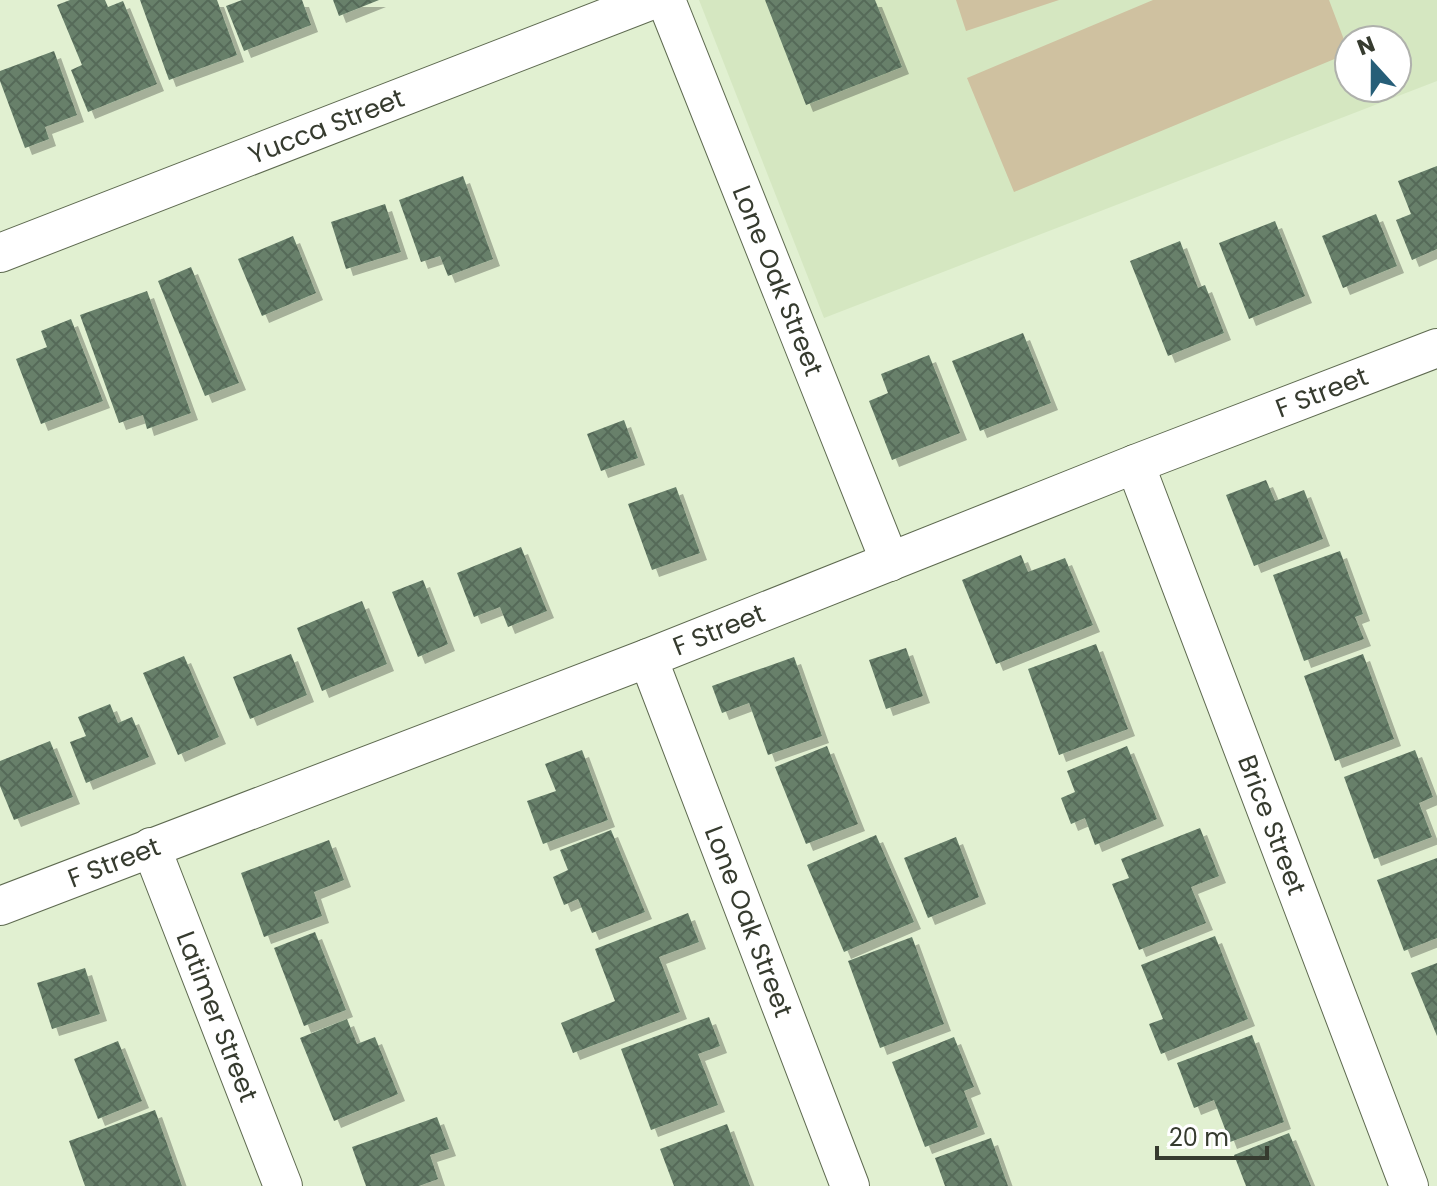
<svg xmlns="http://www.w3.org/2000/svg" width="1437" height="1186" font-family="Poppins,sans-serif">
  <style>
    .built { fill: #d5e7c1; fill-rule: evenodd }
    .grass { fill: #cfc1a0 }
    .building { fill: url(#building-cross-hatch); filter: url(#shadow) }
    .lines { fill: none; stroke-linecap: round; stroke-linejoin: round }
    .street-casing { stroke: #5e6a50; stroke-width: 40 }
    .street { stroke: #fff; stroke-width: 38 }
    .labels { text-anchor: middle; stroke-width: 8; stroke-linejoin: round; paint-order: stroke }
    .street-label { font-size: 26px; fill: #363b2f; stroke: #fff }
  </style>
  <defs>
    <pattern id="building-cross-hatch" width="8" height="8" patternUnits="userSpaceOnUse" patternTransform="scale(2)"><rect width="8" height="8" fill="#67806b"/><path d="M0 0l8 8M0 8l8-8" fill="none" stroke="#566a58"/></pattern>
    <filter id="shadow"><feDropShadow dx="7" dy="7" stdDeviation="0" flood-color="#0004"/></filter>
  </defs>
  <rect width="100%" height="100%" fill="#e1f0d1"/>
  <path class="built" d="M699,0h738v81l-613,237zM1349,40h48v48h-48z"/>
  <path class="grass" d="M956,0h103l-93,31z
    M1153,0h176l20,53 -335,139 -47,-114z"/>
  <path class="building" d="M70,0h35l3,7 15,-6 34,83 -69,28 -17,-42 11,-5 -25,-60z
    M140,0h77l20,55 -68,25z
    M242,0h60l9,25 -67,26 -18,-45z
    M333,0h46l-40,16z
    M765,0h110l27,67 -96,38z
    M54,51l23,64 -32,12 4,12 -24,9 -25,-67v-10z
    M1437,166v83l-25,11 -16,-40 15,-6 -13,-33z
    M463,176l30,83 -45,17 -8,-20 -19,6 -22,-62z
    M385,204l16,48 -55,17 -15,-47z
    M1376,214l21,52 -54,22 -21,-52z
    M1275,221l30,75 -56,23 -30,-76z
    M293,236l23,57 -54,23 -24,-57z
    M1180,241l18,47 7,-3 19,48 -56,23 -38,-95z
    M191,267l48,116 -34,13 -47,-115z
    M147,291l44,122 -44,16 -4,-14 -24,8 -39,-108z
    M71,319l32,82 -62,23 -25,-65 31,-12 -6,-16z
    M1023,333l28,70 -71,28 -28,-70z
    M929,355l31,78 -68,27 -23,-59 19,-8 -7,-19z
    M624,420l14,38 -37,13 -14,-37z
    M1266,480l9,21 29,-11 19,49 -69,27 -28,-71z
    M676,487l24,66 -48,17 -24,-66z
    M521,547l26,64 -39,16 -8,-20 -26,10 -17,-44z
    M1340,551l23,63 -8,3 9,22 -60,22 -31,-86z
    M1021,555l7,17 37,-14 28,67 -97,39 -34,-84z
    M423,580l25,64 -30,13 -26,-65z
    M362,601l25,63 -65,27 -25,-63z
    M1096,644l32,85 -69,26 -31,-86z
    M906,648l17,48 -37,13 -17,-49z
    M291,654l16,41 -57,24 -17,-42z
    M1363,654l31,85 -59,22 -31,-85z
    M184,656l35,81 -41,18 -35,-82z
    M794,657l28,79 -54,19 -19,-52 -27,10 -10,-27z
    M110,704l8,19 14,-6 17,40 -63,26 -16,-41 16,-6 -8,-19z
    M50,741l23,56 -59,23 -14,-34v-25z
    M827,746l31,78 -52,20 -31,-77z
    M1127,746l30,73 -62,26 -10,-27 -14,6 -10,-26 14,-6 -8,-21z
    M582,750l26,70 -65,24 -16,-43 29,-10 -11,-27z
    M1415,750l18,47 -14,6 13,34 -58,22 -30,-82z
    M1200,828l19,48 -28,11 15,36 -67,27 -27,-66 17,-6 -8,-19z
    M611,830l34,82 -53,21 -14,-34 -14,6 -11,-28 15,-7 -8,-20z
    M876,835l38,87 -70,30 -37,-87z
    M956,837l23,60 -51,21 -24,-60z
    M329,840l15,40 -30,12 8,24 -58,21 -23,-64z
    M1437,858v80l-33,13 -27,-71z
    M688,913l11,29 -40,15 21,55 -107,41 -12,-30 54,-22 -20,-52z
    M315,932l31,78 -42,16 -30,-78z
    M1215,936l33,83 -87,35 -12,-30 14,-5 -22,-54z
    M912,937l32,87 -64,24 -32,-87z
    M1437,963v73l-26,-63z
    M85,968l15,46 -48,15 -15,-46z
    M709,1017l11,29 -22,8 20,51 -67,25 -30,-81z
    M347,1019l10,25 18,-7 23,57 -64,27 -34,-83z
    M1252,1035l32,87 -54,20 -16,-42 -20,8 -17,-45z
    M954,1037l20,50 -10,4 14,36 -53,20 -33,-85z
    M118,1041l24,60 -44,18 -24,-60z
    M155,1110l27,76h-97l-16,-45z
    M437,1117l12,32 -19,6 8,24 -19,7h-53l-14,-39z
    M727,1124l23,62h-76l-14,-37z
    M1289,1133l22,53h-65l-12,-31z
    M991,1138l17,48h-63l-10,-28z"/>
  <g class="lines">
    <defs>
      <g id="street">
        <path id="s1" d="M666,0l224,562"/>
        <path id="s2" d="M0,253l652,-253"/>
        <path id="s3" d="M1135,464l274,722"/>
        <path id="s4" d="M648,658l202,528"/>
        <path id="s5" d="M151,847l132,339"/>
        <path id="s6" d="M0,906l648,-248 487,-194 302,-116"/>
      </g>
    </defs>
    <use href="#street" class="street-casing"/>
    <use href="#street" class="street"/>
  </g>
  <g class="labels">
    <g class="street-label">
      <text dy="9" stroke="none"><textPath href="#s2" startOffset="350">Yucca Street</textPath></text>
      <text dy="9" stroke="none"><textPath href="#s1" startOffset="302">Lone Oak Street</textPath></text>
      <text dy="9" stroke="none"><textPath href="#s6" startOffset="1418">F Street</textPath></text>
      <text dy="9" stroke="none"><textPath href="#s6" startOffset="770">F Street</textPath></text>
      <text dy="9" stroke="none"><textPath href="#s3" startOffset="386">Brice Street</textPath></text>
      <text dy="9" stroke="none"><textPath href="#s6" startOffset="122">F Street</textPath></text>
      <text dy="9" stroke="none"><textPath href="#s4" startOffset="282">Lone Oak Street</textPath></text>
      <text dy="9" stroke="none"><textPath href="#s5" startOffset="182">Latimer Street</textPath></text>
    </g>
  </g>
  <g transform="translate(1373 64) rotate(339)"><circle r="38" fill="#ffffff" stroke="#afb1ac" stroke-width="2"/>
  <path d="M0-6L14 30L0 20L-14 30Z" fill="#265e78"/>
  <text y="-12" font-size="22" font-weight="bold" text-anchor="middle" fill="#363b2f">N</text>
  </g>
  <path d="M1157 1146v12h110v-12" fill="none" stroke="#363b2f" stroke-width="4"/>
  <text x="1169" y="1146" font-size="24" fill="#363b2f" stroke="#ffffff" stroke-width="6" paint-order="stroke">20 m</text>
</svg>
